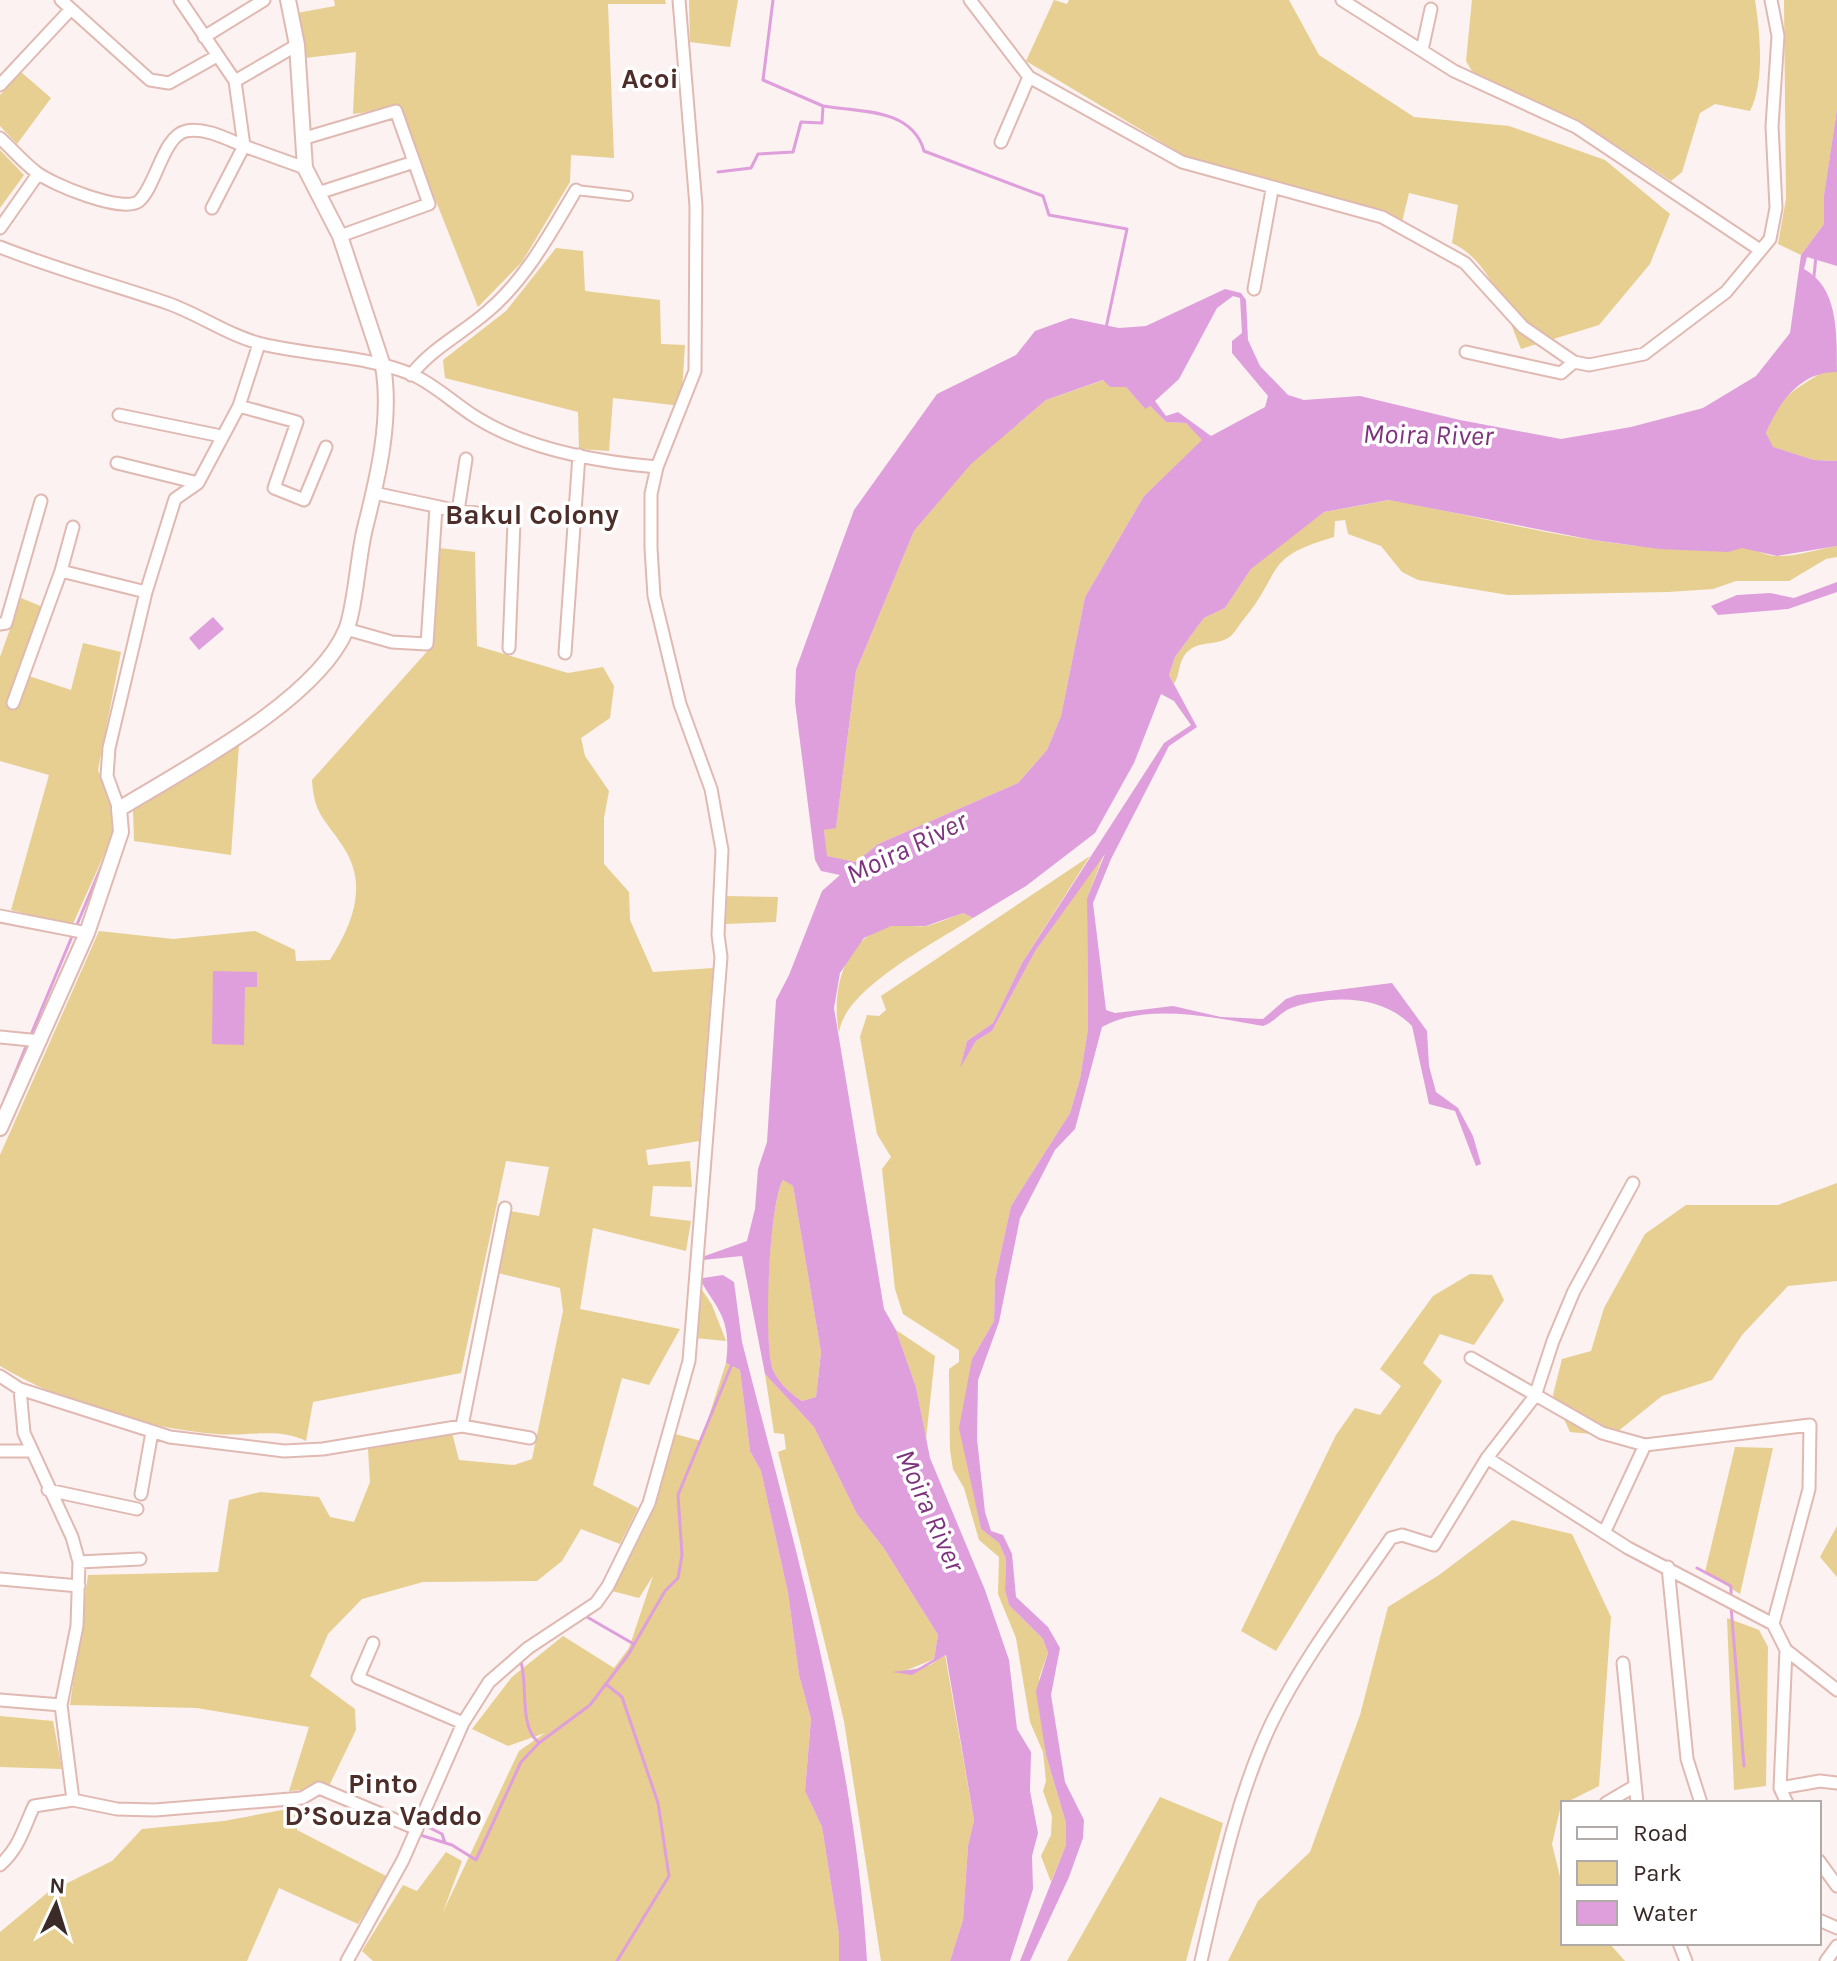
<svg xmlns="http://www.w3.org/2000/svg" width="1837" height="1961" font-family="Karla,sans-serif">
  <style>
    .green { fill: #e6cf90 }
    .water { fill: #df9fdc; fill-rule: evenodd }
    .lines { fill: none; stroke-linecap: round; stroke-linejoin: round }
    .stream { stroke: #df9fdc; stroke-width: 3 }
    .pedestrian-casing { stroke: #e0b9b2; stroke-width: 12 }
    .minor-casing { stroke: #e0b9b2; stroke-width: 15 }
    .tertiary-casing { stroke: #e0b9b2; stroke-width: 18 }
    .pedestrian { stroke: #fff; stroke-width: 8 }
    .minor { stroke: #fff; stroke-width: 11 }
    .tertiary { stroke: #fff; stroke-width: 14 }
    .labels { text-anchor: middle; stroke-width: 7; stroke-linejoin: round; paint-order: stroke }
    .neighbourhood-label { font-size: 28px; font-weight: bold; fill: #4c2d29; stroke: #fff }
    .water-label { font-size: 28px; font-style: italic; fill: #7e347d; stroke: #fff }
  </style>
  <rect width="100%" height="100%" fill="#fbf2f1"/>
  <path class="green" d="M334,0h331l1,4h-58l6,154 -43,-3 -1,27 -48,80 -44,45 -79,-199 -46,6 3,-62 -51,6 -8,-45 38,-7z
    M689,0h49l-8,47 -40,-5z
    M1054,0l13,4 2,-4h220l30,55 95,62 95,9 96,34 65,54 -20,50 -51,61 -78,24c-15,-37 -31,-89 -69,-106l6,-38 -49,-12 -7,29 -73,-25 -64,-14 -75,-24 -164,-98z
    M1472,0h283c5,32 10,82 -5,111l-35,-7 -15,9 -18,59 -11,9 -87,-57 -109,-48 -9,-15z
    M1784,0h53v109l-13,86v29l-23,31 -23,-11 8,-45z
    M21,72l30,26 -34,46 -17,-18v-31z
    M0,150l24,25 -24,33z
    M556,248l27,3 2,40 75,9 1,44 24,1 -4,61 -68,-8 -4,53 -30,-2 -1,-37 -133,-34 -2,-18 63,-49z
    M1824,371l13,1v89l-23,-1 -42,-13 -6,-14c16,-39 24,-40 58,-62z
    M1104,380l6,7h16l18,21 5,-3 17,17 20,1 17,17 -59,56 -59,101 -24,119 -14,34 -29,33 -140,61 -22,18 -30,-6 -2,-26 12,-3 20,-156 58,-140 57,-68 75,-63z
    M1390,500c116,21 232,57 351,48 11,-1 24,8 35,8 19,1 42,-7 61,-10v11l-11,2 -37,22h-53l-23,8 -45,3 -160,3 -90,-15 -16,-8 -21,-26 -33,-12 -3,-14 -10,1 -1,16c-72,21 -50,33 -90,82 -5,5 -10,16 -16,19 -16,9 -32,1 -44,18 -6,9 -4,18 -10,28l-5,-9 6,-18 29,-39 21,-10 26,-39 15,-14 58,-43z
    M439,548l36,4 2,94 91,27 35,-6 11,19 -4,32 -29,20 4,18 24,35 -5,27v46l25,28 1,28 23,52 60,-4 -14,173 -53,9 2,15 42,-4 2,26 -39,-1 -3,30 41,5 -5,30 -93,-23 -13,81 100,20 -31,56 -27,-7 -29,107 45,23 -18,36 -39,-15 -19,32 -25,20 -114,1 -61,17 -34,35 -18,42 45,33 1,21 -28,58 -39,3 20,-64 -112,-19 -127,-3 18,-130 130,-3 11,-72 31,-8 59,5 11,20 24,5 16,-40 -2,-33 84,-16 7,27 55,5 18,-6 31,-148 -3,-23 -62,-15 12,-62 29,5 10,-49 -43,-6 -45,212 -148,29 -7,39c-28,-14 -59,-4 -90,-7 -72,-6 -154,-31 -216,-68v-211l99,-224 74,8 82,-8 40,19 1,11 34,-1c23,-37 39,-76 12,-115 -18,-27 -28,-31 -30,-65l120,-134z
    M21,598l22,9 -23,66 51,17 12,-47 38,9 -23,118 14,38 1,27 -41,91 -61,-16 38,-135 -49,-14v-104z
    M239,745l-8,110 -97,-14 -1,-32z
    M1104,854l-17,44 1,131 -8,50 -10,34 -59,93 -16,73 -1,42 -22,38 3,140 6,30 18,14 7,16 -1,31 4,15 34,34 5,14 -9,25 7,77 20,68v22l-15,37 -10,-26 10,-21 1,-19 -9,-25 3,-10 -3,-29 -13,-30 -14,-84 -18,-44 1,-37 -20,-17 -15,-52 -11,-19 -3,-19 -1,-81 10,-7v-12l-56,-36 -8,-25 -13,-120 9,-12 -14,-23 -17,-97 7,-22 12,1 7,-6 -5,-14 209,-140 -68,107 -29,60 -26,18 -6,24 15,-24 16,-10 44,-81z
    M726,896l52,1 -2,25 -52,2z
    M963,913l10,5c-36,24 -129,70 -134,115 -8,-42 4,-95 51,-107 12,-3 26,2 37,0 12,-3 24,-9 36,-13z
    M783,1180l10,6 28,166 -5,45 -14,4c-11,-7 -23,-18 -29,-31 -11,-28 -4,-165 10,-190z
    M1837,1183v98l-49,5 -46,49 -30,45 -50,16 -50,40 -42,-4 -17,-37 9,-36 29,-8 13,-43 41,-74 41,-29h92z
    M1470,1274l22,1 12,25 -30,45 -34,-11 -17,29 19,18 -166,270 -35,-20 95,-196 19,-27 25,7 21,-29 -21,-17 53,-73z
    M699,1285l13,20 14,36 -31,-3z
    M896,1330l39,26 -9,83 -10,-52z
    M726,1363l14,7 10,81 11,20 27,122 11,82 12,44 -6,72 17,36 17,108v26h-466l-11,-10 41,-66 14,6 29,-39 16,9 -19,51 76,-161 26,-18 -37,13 -36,-17 40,-52 51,-41 51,32 15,-20 24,-72 -14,22 -27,-7 36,-69 27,-88 26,7z
    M765,1374l49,53 43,87 26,33 55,88 -4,24 -34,14 30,-8 15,-10 29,165 -6,26 -5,74 -13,41h-69l-37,-240 -66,-269 8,-3 -2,-15 -10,-1z
    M1735,1447l38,1 -33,146 -35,-22z
    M1512,1520l60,14 39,83 -12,169 -38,19 -9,39 11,45v54h46l16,18h-397l30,-60 52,-49 50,-137 28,-108 51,-32z
    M1837,1526v51l-17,-20z
    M1727,1618l32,12 9,17 -2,139 -32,4z
    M0,1716l53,5 9,48 -62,-2z
    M1160,1797l63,26 -37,138h-119z
    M298,1807l-1,23 91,47 -30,47 -79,-36 -32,73h-247v-29l47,-39 65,-32 30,-32 82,-8z"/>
  <path class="water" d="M1837,109v157l-30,-9 -3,12c33,18 33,59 33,103 -36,-1 -59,31 -71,61l7,14 41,13 23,1v85l-60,10 -35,-8 -14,4 -69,-3 -66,-9 -204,-40 -65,12 -73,57 -26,39 -21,10 -29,39 -6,18 28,52 -28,19 -58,113 -18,44 13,107 9,3 58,-7 48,11 42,2 23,-20 11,-4 95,-12 35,48 2,35 7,26 22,16 15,28 8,28 -5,2 -21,-55 -26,-7 -17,-78c-30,-31 -79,-31 -118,-19 -13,4 -19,15 -31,19 -47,-8 -117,-24 -161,1l-27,102 -20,21 -35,68 -21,104 -21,58 -1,59 8,73 6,19 12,4 9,19 4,43 32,30 12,21 -9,47 14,87 19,38 -1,18 -14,39 -39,84h-10l46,-116v-22l-20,-68 -10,-64 12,-38 -5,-14 -34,-34 -4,-15 1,-31 -7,-16 -18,-14 -22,-101 13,-69 22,-38 1,-42 16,-73 59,-93 10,-34 8,-50 -1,-131 18,-44 -69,96 -44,81 -16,10 -16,27 7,-27 26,-18 29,-60 142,-220 27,-18 -17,-24 -13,-7 -27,69 -39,70 -69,53 -53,32 -10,-5 -37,13h-35l-27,12 -24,35 -6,35 50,301 12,21 20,57 14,71 55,132 24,70 8,69 14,23 -1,39 8,42 -6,23 1,33 -23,72h-60l13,-41 5,-74 6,-26 -28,-165 -34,20 -20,-3 25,-3 17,-10 4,-24 -55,-88 -26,-33 -43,-87 -49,-53 -23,-118 -39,4 -4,7 4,11 20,-3 11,7 8,60c52,203 113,410 125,619h-28v-26l-17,-108 -17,-36 6,-72 -12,-44 -11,-82 -27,-122 -11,-20 -10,-81 -14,-7c6,-46 -9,-53 -30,-90l6,-16 45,-16 8,-32 3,-40 9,-27 9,-142 13,-25 33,-84 18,-16 -19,-4 -6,-11 -20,-158 1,-33 58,-159 83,-116 79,-39 19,-24 36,-13 48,10 27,-2 79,-37 16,4 5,7 2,40 12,26 28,29 16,5 56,-4 100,24 101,19 70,-12 72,-19 53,-32 34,-43 11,-78 23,-31v-29zM1233,296l7,2 2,35 -10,8v12l36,43 -3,11 -54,29 -33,-24 -12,4 -11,-15 24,-22 38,-71zM1103,380l7,7h16l19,22 5,-3 16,16 20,1 16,17 -58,56 -59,101 -24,119 -14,34 -29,33 -140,61 -22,18 -29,-6 -3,-26 12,-2 20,-157 58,-140 57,-67 75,-64zM783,1180l10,6 28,166 -5,45 -14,4c-11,-7 -23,-18 -29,-31 -10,-26 -4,-167 10,-190z
    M1837,582v10l-49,17 -70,6 -7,-9 26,-11 33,-2 24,5z
    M213,617l11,12 -25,21 -10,-12z
    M213,971l44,1v15h-12l-1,58 -32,-1z"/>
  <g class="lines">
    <path class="stream" d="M773,0l-10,80 60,26
      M718,172l33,-4 7,-14 35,-2 8,-30 21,1 1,-17c37,6 89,2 101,45l119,45 6,19 78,14 -21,99
      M1814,276l2,-20
      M76,927l28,-67
      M30,1037l43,-103
      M1,1108l26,-64
      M1697,1568l34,18v13
      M1731,1606l13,160
      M587,1617l45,26
      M521,1662c7,24 -2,63 17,80
      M607,1685l15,12 36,106 11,73 -52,85
      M426,1826l16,8 3,9
      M417,1834l35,11 24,15 45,-98 18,-19 51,-38 38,-50 37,-64 13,-13 4,-23 -4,-60 54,-131"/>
    <defs>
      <path id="pedestrian" d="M576,190l52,6"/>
      <path id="minor" d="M61,0l89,80 19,3 48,-27
        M180,0l55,81 9,65 61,22
        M970,0l59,77 153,85 200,55 83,46 58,64 51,35 15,3 55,-11 82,-62 44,-53 6,-31 -4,-82 6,-90 -7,-36
        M1342,0l112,71 122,56 184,123
        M204,37l60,-37
        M1422,50l9,-41
        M235,81l62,-36
        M0,85l71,-76
        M0,138c12,11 23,24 36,34 15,12 87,42 103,29 17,-15 24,-65 47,-70 19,-4 41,8 58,15l-32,62
        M305,138l91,-27 33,93 -89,32
        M1001,142l28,-65
        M318,193l96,-31
        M0,228l38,-54
        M0,247c55,22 111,37 167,56 32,11 62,33 95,41 49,12 103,11 149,30 25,11 43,30 66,44 52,32 121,44 180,49
        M1254,289l18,-99
        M1466,352l95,21 13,-11
        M411,375c22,-28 51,-41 77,-64 38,-32 63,-79 88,-121
        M239,406l58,16 -23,66 30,12 22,-53
        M119,415l102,21
        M117,463l81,20
        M374,493l84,18 47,5 9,6 -5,126
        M458,511l8,-52
        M61,571l85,21
        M0,624l6,-1 35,-122
        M346,629l46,13 35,2 9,-137
        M565,653l14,-198
        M13,703l48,-132 12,-44
        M119,809l-12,-33 2,-28 37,-156 29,-93 23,-16 41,-77 20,-62
        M0,916l87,17
        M0,1037l40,4
        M1471,1358l131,75 43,12
        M0,1376l20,13 4,44 48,104 7,25 -2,64 -16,79 12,95 -39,6c-11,23 -14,41 -34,59
        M20,1389l150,48 114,14 39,-2 139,-23 68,12
        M462,1426l43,-218
        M0,1451h30
        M1487,1458l141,90 145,76 13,26 51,40
        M48,1490l89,19
        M141,1494l11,-62
        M1604,1533l41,-88 165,-20 -1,64 -36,135
        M79,1562l61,-3
        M1668,1567l19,192 14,44
        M0,1579l79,7
        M373,1643l-15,35 105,45
        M1786,1650l-6,138 7,15
        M1623,1663l14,140
        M0,1700l61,5
        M1780,1788l40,-7 17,2
        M73,1800l44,9 38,1 147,-12 17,-10 98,41
        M1606,1803l29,-17
        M1819,1861l18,25
        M1819,1920l18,8
        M1679,1943l7,18
        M347,1961l56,-101 60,-137 26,-41 39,-34 68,-45 12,-17 41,-83 40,-142 32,-404 -3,-22 4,-85 -11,-61 -31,-85 -26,-108 -3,-48v-54l6,-27 38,-96 1,-165 -17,-206
        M1201,1961c18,-79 36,-166 71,-239 32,-65 78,-124 119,-184l11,-3 32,10 53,-87 48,-62 18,-55 21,-50 59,-108
        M1826,1961l11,-15"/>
      <path id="tertiary" d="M0,1128l87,-195 34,-101 -2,-23c65,-40 197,-108 227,-179 9,-21 12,-74 19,-102 13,-51 27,-110 18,-162l-43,-130 -35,-68 -8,-123 -9,-45"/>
    </defs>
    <use href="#pedestrian" class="pedestrian-casing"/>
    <use href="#minor" class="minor-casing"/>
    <use href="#tertiary" class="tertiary-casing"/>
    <use href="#pedestrian" class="pedestrian"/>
    <use href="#minor" class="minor"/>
    <use href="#tertiary" class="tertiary"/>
  </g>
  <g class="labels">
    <g class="neighbourhood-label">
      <text x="650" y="88">Acoi</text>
      <text x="532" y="524">Bakul Colony</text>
      <text x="383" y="1793">Pinto<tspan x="383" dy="32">D’Souza Vaddo</tspan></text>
    </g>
    <g class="water-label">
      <text transform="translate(1428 434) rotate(1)" y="10">Moira River</text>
      <text transform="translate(906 847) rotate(-26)" y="10">Moira River</text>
      <text transform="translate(931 1510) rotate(66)" y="10">Moira River</text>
    </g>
  </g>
  <rect x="1561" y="1801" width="260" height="144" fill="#ffffff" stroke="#b0aaa9" stroke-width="2"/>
  <rect x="1577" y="1827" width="40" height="12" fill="#ffffff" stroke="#b0aaa9" stroke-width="2"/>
  <text x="1633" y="1841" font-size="24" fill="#3a2b28">Road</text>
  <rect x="1577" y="1861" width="40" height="24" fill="#e6cf90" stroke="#b0aaa9" stroke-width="2"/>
  <text x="1633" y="1881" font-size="24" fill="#3a2b28">Park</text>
  <rect x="1577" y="1901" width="40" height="24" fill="#df9fdc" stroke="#b0aaa9" stroke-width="2"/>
  <text x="1633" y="1921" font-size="24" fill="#3a2b28">Water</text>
  <g transform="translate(56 1905) rotate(4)" stroke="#ffffff" stroke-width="6" paint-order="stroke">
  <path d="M0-6L14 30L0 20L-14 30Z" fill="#3a2b28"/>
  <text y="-12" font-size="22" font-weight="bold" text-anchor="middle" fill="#3a2b28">N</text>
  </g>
</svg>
